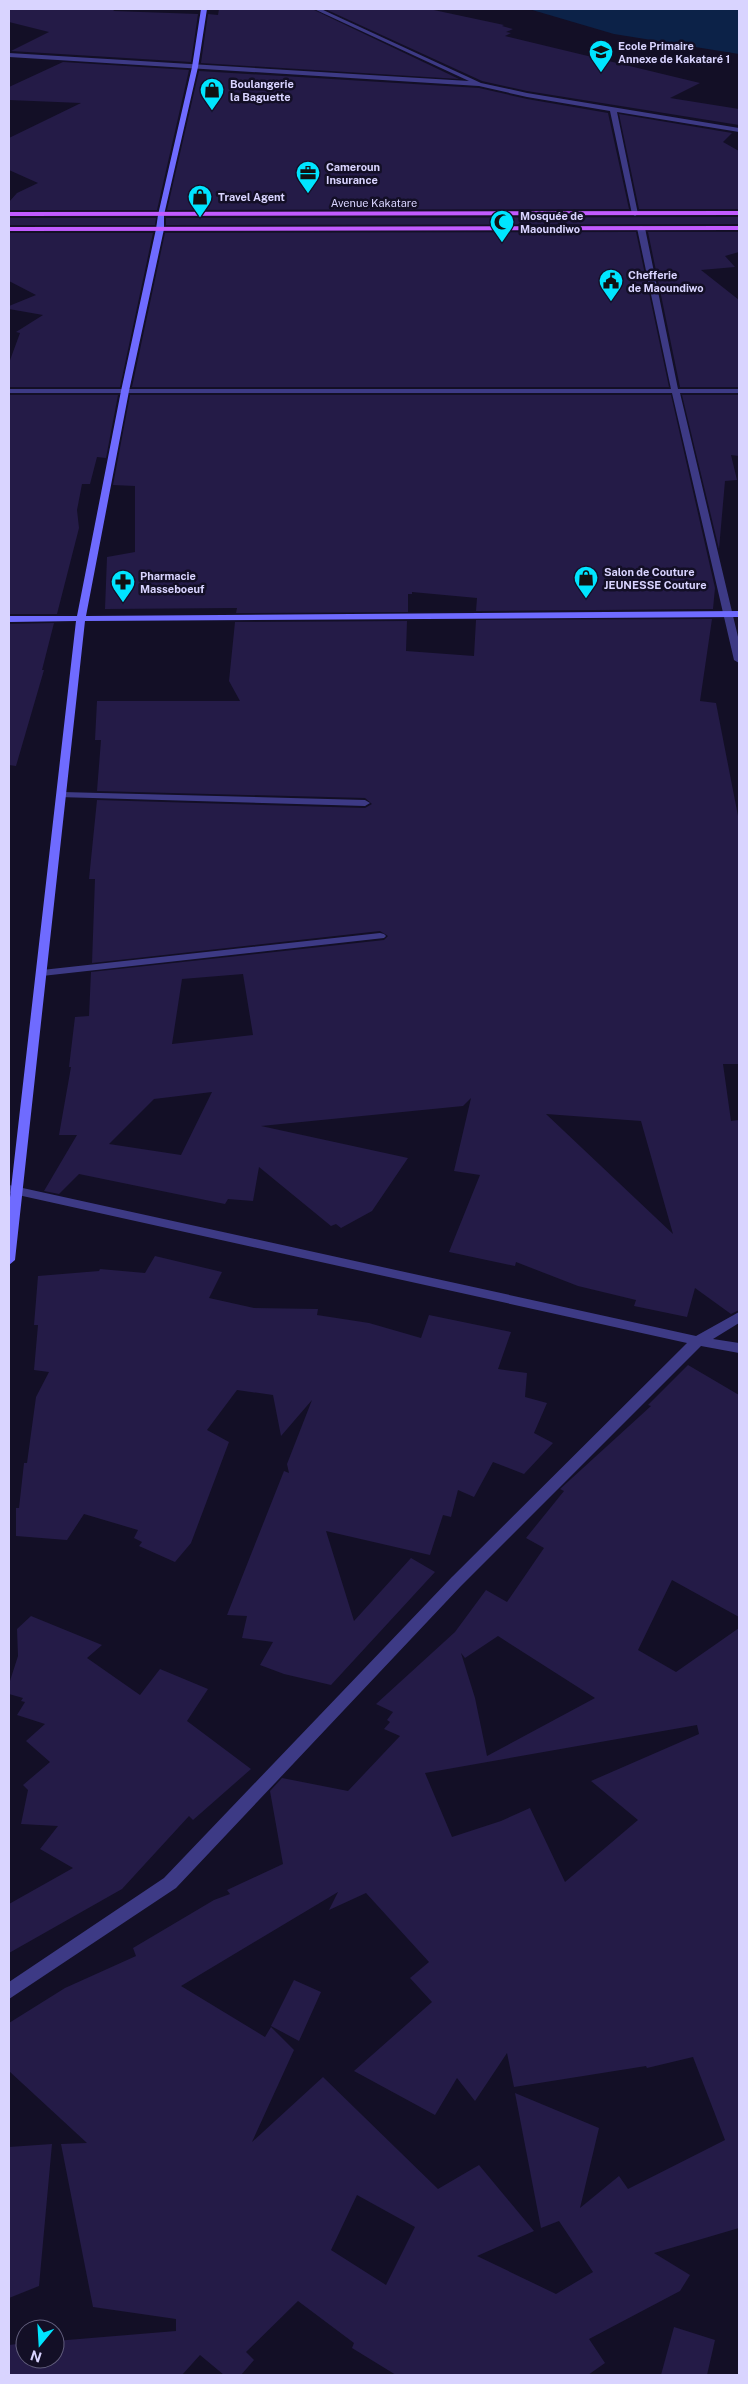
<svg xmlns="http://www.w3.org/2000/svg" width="748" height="2384" font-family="'Public Sans',sans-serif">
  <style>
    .water { fill: #0c2248 }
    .building { fill: #241b47; fill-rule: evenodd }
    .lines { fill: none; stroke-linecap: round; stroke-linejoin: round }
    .street { fill: #3d3a85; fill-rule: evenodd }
    .secondary { fill: #6f6bff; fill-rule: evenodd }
    .primary { fill: #c25bff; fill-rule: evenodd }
    .labels { text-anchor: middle; stroke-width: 5; stroke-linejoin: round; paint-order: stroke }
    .far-poi-label { font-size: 11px; font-weight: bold; fill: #d9d4ff; stroke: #130f26; text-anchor: start }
    .far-street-label { font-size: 11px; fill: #d9d4ff; stroke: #130f26 }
  </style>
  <rect width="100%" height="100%" fill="#130f26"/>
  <path class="water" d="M529,9h210v45l-125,-20z"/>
  <path class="building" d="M9,9h107l-3,2 85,3 -7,48 -180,-11 38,-19 -40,-10z
    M219,9h93l147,70 -258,-16 7,-49 10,1z
    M325,9h104l75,16 -2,1 11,3 -7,3 5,1 -6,3 195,47 -30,15 69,11v16l-212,-34 -45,-10z
    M63,62l126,8 -32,140h-148v-8l8,-9 21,-10 -29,-13v-32l72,-35 -72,-3v-13z
    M199,71l280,17 48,11 81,14 21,96 -462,1z
    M619,114l113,19 -9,9 16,9v58h-100z
    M739,217v7l-573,1v-7z
    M9,218h147l-1,7h-146z
    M636,232l33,155h-537l33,-154z
    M648,232h91v20l-14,4 10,11 -34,3 38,30v87h-59z
    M9,233h144l-33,154h-111v-24l11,-30 -4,-1 27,-17 -34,-6v-3l27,-11 -27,-14z
    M9,395h109l-12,63 -9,-1 -7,27h-8l-5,26 2,18 -22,86h-48z
    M130,395h541l44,193 -2,21 -237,2 1,-13 -65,-6v2h-4v18l-172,1 1,-5 -132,1 2,-52 28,-5v-66l-22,-1z
    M682,395h57v61l-8,-1 6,25 -12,1 -6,68z
    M712,619l-12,82 16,2 23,118v243h-16l8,57 8,-1v190l-8,4 -36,-26 -8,29 -53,-11 2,-6 -58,-14 -62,-24 -1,4 -66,-14 31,-77 -26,-4 17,-73 -8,8 -202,20 147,32 -36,53 -31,17 -5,-4 -5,2 -72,-59 -6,34 -25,-2 -3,5 -146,-30 -20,20 -15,-3 33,-56h-18l12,-68h-2l6,-50 14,-1 2,-44 293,-32 4,-4 -8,-5 -288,32 3,-84h-6l8,-79 268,8 7,-4 -7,-6 -268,-7 4,-51h-6l2,-39h143l-11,-20 6,-59 172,-1 -1,30 68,5 2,-36zM243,974l10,61 -81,9 10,-65zM212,1092l-31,63 -72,-11 45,-45zM546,1114l95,7 32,113z
    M54,623l-12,47h2l-28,96 -7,-1v-141z
    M155,1256l67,16 -13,26 45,10 64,1 -1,6 52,8 52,15 8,-23 82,17 -13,37 29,4 -2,24 22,6 -13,30 19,10 -29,31 -31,-12 -19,35 -16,-7 -7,27 -8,-2 -13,40 -104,-24 28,90 57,-63 24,14 -104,113 -47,-11 -24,-9 13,-23 -31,-4 5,-22 -20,-1 57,-144 5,2 -2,-9 25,-64 -31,36 -8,-41 -36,-5 -30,40 22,12 -38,101 -16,19 -36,-16 3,-4 -8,-4 4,-8 -54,-16 -17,26 -51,-4v-28h3l5,-45h3l9,-66 13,-25 -15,-2 4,-45h-4l4,-49 61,-5 1,-2 45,4z
    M688,1365l51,30v222l-67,-37 -34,70 38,22 63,-44v600l-85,25 36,22 -10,16 -91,48 16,24 -17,12h-192l-44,-27 2,-5 -56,-42 -52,51 8,8 -13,15h-17l-24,-20 -18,20h-173v-30l16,-2v16h30v-18l121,-10v-12l-83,-12 -32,-163 26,-1 -78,-72v-48l56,-35 71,-32 -3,-8 81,-48 16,-6 -3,-4 56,-26 -13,-73 12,-13 66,13 52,-55 -16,-7 6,-7 -3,-2 6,-8 -17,-8 79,-72 31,-42 21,12 37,-54 -18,-10 38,-47 -4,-2 91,-83 -3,-1zM498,1636l97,62 -108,58 -12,-58 -14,-45 4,5zM697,1725l2,9 -108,47 47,39 -73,62 -35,-74 -29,13 -49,16 -27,-64zM338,1892l-9,18 37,-17 63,69 -19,16 22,24 -78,69 81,44 22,-37 18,23 32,-48 7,34 132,-21 1,2 46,-11 32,83 -97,49 -9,-13 -39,32 19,-80 -84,-35 26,135 18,-7 34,51 -37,22 -79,-38 57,-25 -55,-66 -41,24 -115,-112 -71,65 42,-92 -23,-23 -6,10 -84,-51zM357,2195l58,32 -29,58 -55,-35z
    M31,1616l71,29 -15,13 53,37 20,-26 48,20 -21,32 64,48 -58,51 -4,-4 -67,73 -113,64v-49l64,-36 -33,-19 18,-23 -37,-2 7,-34 -5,-5 27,-23 -24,-21 19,-17 -28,-9 8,-13 -4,-1 2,-3 -14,-4v-10l9,-28 -1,-27z
    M294,1980l27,12 -22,49 -28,-15z
    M52,2144l-13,142 -30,12v-151z
    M674,2327l41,13 -8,35h-46z"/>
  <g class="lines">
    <path class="street" d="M314,9h7l160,74 46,10 212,35v4l-122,-20 21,102 -3,2 -3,-2 -22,-103 -83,-14 -48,-11 -470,-29v-4l460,28z
      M641,226l4,2 33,161h61v4h-59l59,248v22l-5,-3 -62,-267h-663v-4h662l-34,-161z
      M62,792l303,8 5,3 -5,3 -307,-9v-4z
      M380,933l4,1 2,2 -2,2 -342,38 -6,-3 6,-3z
      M9,1185l687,151 43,-24v11l-26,16 26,4v10l-38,-7 -240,240 -285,302 -167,111v-17l155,-104 287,-300 236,-235 -678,-150z"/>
    <path class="secondary" d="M201,9h6l-9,58 -34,148v14l-35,162 -43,225 653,-5v6l-654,4 -70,639 -6,5v-59l67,-585 -67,1v-6h68l44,-225 35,-162 2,-14 34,-148z"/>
    <path class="primary" d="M739,211v4l-730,1v-4z
      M739,226v4l-730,1v-4z"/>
  </g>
  <defs>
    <symbol id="school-pin" viewBox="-11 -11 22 30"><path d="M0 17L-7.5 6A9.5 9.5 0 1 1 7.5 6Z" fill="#00e5ff" stroke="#130f26"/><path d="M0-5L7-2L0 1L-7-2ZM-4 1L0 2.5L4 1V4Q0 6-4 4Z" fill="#111"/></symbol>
    <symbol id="shop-pin" viewBox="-11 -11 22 30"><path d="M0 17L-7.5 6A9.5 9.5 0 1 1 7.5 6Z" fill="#00e5ff" stroke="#130f26"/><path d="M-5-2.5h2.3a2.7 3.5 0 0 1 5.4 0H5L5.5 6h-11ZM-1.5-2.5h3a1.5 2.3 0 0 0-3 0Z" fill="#111"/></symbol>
    <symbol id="office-pin" viewBox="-11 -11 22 30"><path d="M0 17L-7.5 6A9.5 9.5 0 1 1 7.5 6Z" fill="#00e5ff" stroke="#130f26"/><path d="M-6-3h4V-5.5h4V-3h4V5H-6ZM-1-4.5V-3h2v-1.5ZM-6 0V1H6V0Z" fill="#111"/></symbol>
    <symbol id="mosque-pin" viewBox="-11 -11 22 30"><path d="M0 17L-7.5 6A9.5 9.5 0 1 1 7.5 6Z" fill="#00e5ff" stroke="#130f26"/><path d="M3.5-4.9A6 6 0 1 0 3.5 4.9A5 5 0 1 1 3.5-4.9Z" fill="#111"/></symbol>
    <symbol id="civic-pin" viewBox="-11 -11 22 30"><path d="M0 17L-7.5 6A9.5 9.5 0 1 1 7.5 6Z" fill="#00e5ff" stroke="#130f26"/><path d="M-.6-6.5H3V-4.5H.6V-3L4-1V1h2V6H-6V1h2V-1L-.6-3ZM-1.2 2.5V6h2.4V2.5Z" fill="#111"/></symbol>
    <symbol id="pharmacy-pin" viewBox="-11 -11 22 30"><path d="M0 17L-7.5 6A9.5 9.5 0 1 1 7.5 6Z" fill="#00e5ff" stroke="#130f26"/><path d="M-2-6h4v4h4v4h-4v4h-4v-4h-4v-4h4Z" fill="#111"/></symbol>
  </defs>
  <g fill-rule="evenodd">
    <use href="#school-pin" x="587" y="38" width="28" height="38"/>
    <use href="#shop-pin" x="198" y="76" width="28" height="38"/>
    <use href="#office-pin" x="294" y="159" width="28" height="38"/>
    <use href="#shop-pin" x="186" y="183" width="28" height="38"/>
    <use href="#mosque-pin" x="488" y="208" width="28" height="38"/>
    <use href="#civic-pin" x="597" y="267" width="28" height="38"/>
    <use href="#shop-pin" x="572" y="564" width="28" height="38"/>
    <use href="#pharmacy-pin" x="109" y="568" width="28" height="38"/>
  </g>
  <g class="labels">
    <g class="far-poi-label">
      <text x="618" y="50">Ecole Primaire<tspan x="618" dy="13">Annexe de Kakataré 1</tspan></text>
      <text x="230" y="88">Boulangerie<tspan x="230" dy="13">la Baguette</tspan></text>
      <text x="326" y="171">Cameroun<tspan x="326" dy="13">Insurance</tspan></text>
      <text x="218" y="201">Travel Agent</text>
      <text x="520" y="220">Mosquée de<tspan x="520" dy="13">Maoundiwo</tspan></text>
      <text x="628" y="279">Chefferie<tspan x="628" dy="13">de Maoundiwo</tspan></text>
      <text x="604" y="576">Salon de Couture<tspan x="604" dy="13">JEUNESSE Couture</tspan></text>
      <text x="140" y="580">Pharmacie<tspan x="140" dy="13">Masseboeuf</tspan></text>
    </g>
    <g class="far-street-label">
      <text x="374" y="207">Avenue Kakatare</text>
    </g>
  </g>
  <rect width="748" height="2384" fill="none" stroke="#d9d4ff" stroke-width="20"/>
  <g transform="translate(40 2344) rotate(198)"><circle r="24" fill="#130f26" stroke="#625e7d"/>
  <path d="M0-4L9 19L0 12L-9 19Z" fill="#00e5ff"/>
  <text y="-8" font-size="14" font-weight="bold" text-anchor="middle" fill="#d9d4ff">N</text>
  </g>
</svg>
